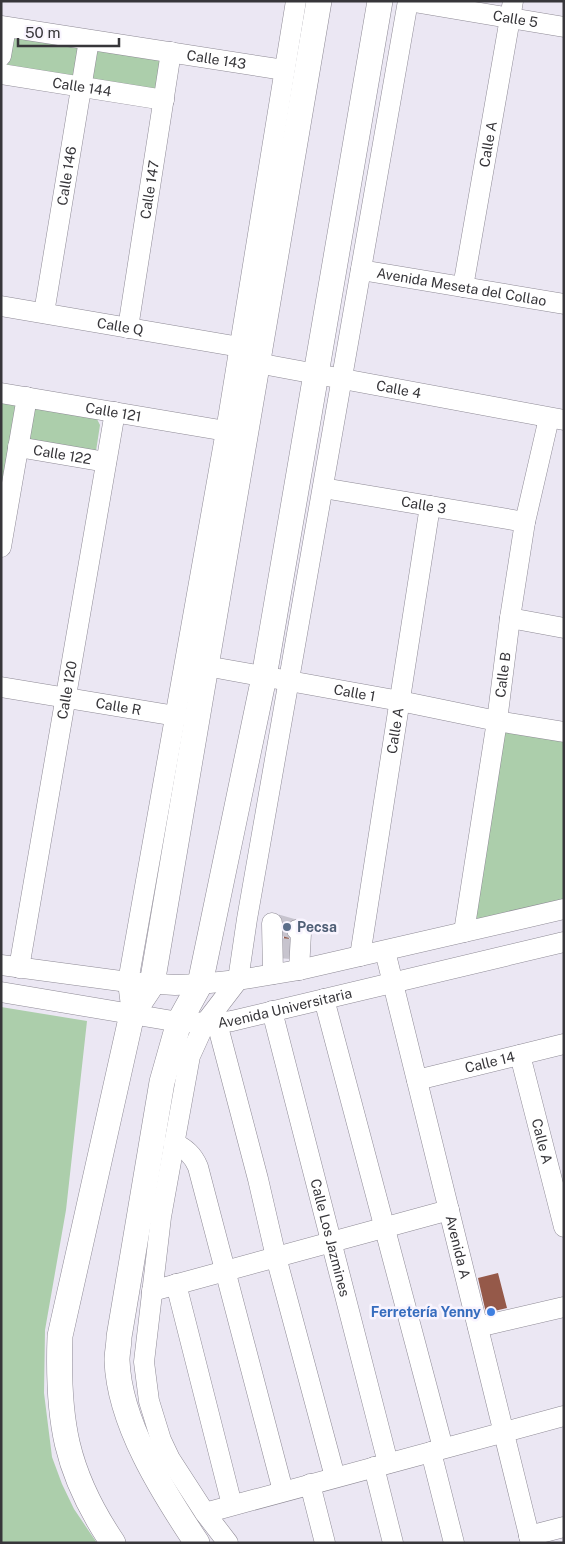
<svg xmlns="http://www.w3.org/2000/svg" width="565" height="1544" font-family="'Public Sans',sans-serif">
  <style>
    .green { fill: #acceab }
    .building { fill: #955949 }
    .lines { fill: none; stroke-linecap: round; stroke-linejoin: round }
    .minor-tunnel { stroke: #c7c4ce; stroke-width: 20; stroke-dasharray: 20 10; stroke-linecap: butt }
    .minor-casing { stroke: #8e8a95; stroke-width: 21 }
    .major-casing { stroke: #8e8a95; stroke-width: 26 }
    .minor { stroke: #fff; stroke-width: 20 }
    .major { stroke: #fff; stroke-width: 25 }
    .service-dot { fill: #5c6f8a; stroke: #f8f4fe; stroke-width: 2 }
    .shop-dot { fill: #3f7fe0; stroke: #f8f4fe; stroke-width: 2 }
    .labels { text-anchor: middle; stroke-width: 5; stroke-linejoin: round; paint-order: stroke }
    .street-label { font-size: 14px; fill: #37363a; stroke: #f8f4fe }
    .service-label { font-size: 14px; font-weight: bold; fill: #4e5e75; stroke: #f8f4fe; text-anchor: start }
    .shop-label { font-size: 14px; font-weight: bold; fill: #366cbe; stroke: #f8f4fe; text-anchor: end }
  </style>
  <rect width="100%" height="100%" fill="#ebe7f3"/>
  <path class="green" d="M11,31l70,12 -7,37 -70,-12z
    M94,48l69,10 -5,34 -70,-10z
    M1,401l20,4 -20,93z
    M33,407l64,12 3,6 -4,26 -68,-8z
    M502,730l62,10v162l-84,19 -4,-2z
    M1,1007l86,14 -21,189 -21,120 -1,63 8,64 10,27 12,25 23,34h-96z"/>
  <path class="building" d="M284,922l4,1 -3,6 4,9 -1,14 -4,-1z
    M498,1273l9,35 -21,5 -8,-35z"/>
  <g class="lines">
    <path class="minor-tunnel" d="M276,924l21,6
      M279,948l12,1"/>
    <defs>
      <g id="minor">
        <path id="s1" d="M408,1l156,26"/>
        <path id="s2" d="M1,26l283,44"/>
        <path d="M1,56l5,-29"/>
        <path id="s3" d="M1,74l163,26"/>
        <path id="s4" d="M361,270l203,34"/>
        <path id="s5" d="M463,287l50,-286"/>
        <path id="s6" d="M1,306l239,41 17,16 307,57"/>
        <path id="s7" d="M44,313l45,-273"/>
        <path id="s8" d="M128,328l43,-276"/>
        <path id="s9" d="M1,393l225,38"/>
        <path id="s10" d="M18,447l88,15"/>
        <path id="s11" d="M323,488l202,34"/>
        <path d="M1,547l26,-150"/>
        <path d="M510,618l54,10"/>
        <path id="s12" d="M206,666l194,35 97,20 67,11"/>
        <path id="s13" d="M1,687l175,29"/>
        <path d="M272,923l1,51"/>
        <path d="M297,930l4,3 -2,37"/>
        <path id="s14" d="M464,932l33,-211 13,-103 15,-96 24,-104"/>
        <path id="s15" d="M385,951l146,592"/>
        <path id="s16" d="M360,956l70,-450"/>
        <path d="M1,965l127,17 47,3 25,-1 38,-4 61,-10 265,-61"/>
        <path id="s17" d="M19,968l96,-556"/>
        <path id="s18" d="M1,992l178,30 38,1 15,-2 332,-79"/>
        <path d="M324,999l119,449"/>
        <path id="s19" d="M272,1011l116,452"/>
        <path d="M132,1014l-4,-32 98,-551 70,-430"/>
        <path d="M217,1023l41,156 18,78 59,220"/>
        <path id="s20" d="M520,1055l44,172"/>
        <path id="s21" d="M417,1080l147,-36"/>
        <path d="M174,1143c12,6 19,12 24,24l85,324"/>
        <path d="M176,1284l56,221"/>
        <path d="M152,1291l297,-81"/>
        <path d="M478,1327l86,-20"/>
        <path d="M431,1452l23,91"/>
        <path d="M374,1467l19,76"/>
        <path d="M310,1484l15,59"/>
        <path d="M205,1513l359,-97"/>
        <path d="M529,1536l35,-9"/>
        <path d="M228,1543l-23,-30 -35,-54 -9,-19 -12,-39 -5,-39 17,-145 29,-161 15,-33 33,-43 9,-61 161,-918"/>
      </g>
      <path id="major" d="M113,1543c-48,-71 -56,-124 -53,-207l72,-322 20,-30 167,-983
        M197,1543c-34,-51 -78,-120 -80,-183 0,-7 2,-15 2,-23l43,-255 17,-60 21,-38 64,-307 116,-676"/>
    </defs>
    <use href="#minor" class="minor-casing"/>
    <use href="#major" class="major-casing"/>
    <use href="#minor" class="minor"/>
    <use href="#major" class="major"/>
  </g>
  <circle class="service-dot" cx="287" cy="927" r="5"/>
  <circle class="shop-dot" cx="491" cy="1312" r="5"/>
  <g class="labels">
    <g class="street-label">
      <text dy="5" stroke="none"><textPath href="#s1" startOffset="109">Calle 5</textPath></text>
      <text dy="5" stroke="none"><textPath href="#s2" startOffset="218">Calle 143</textPath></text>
      <text dy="5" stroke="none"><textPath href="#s3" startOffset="82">Calle 144</textPath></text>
      <text dy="5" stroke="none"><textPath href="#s5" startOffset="145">Calle A</textPath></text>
      <text dy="5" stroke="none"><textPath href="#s7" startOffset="139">Calle 146</textPath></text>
      <text dy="5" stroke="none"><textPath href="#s8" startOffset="140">Calle 147</textPath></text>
      <text dy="5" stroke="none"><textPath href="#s4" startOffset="102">Avenida Meseta del Collao</textPath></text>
      <text dy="5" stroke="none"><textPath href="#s6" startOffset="121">Calle Q</textPath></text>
      <text dy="5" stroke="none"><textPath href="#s6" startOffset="410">Calle 4</textPath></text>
      <text dy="5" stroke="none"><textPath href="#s9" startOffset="114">Calle 121</textPath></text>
      <text dy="5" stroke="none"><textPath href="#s10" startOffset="45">Calle 122</textPath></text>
      <text dy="5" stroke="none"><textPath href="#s11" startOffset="102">Calle 3</textPath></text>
      <text dy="5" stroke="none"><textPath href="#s14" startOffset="260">Calle B</textPath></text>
      <text dy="5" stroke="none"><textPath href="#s17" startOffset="282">Calle 120</textPath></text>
      <text dy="5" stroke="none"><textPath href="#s12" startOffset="151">Calle 1</textPath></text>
      <text dy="5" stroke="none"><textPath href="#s13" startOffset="119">Calle R</textPath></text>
      <text dy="5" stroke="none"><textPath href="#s16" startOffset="228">Calle A</textPath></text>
      <text dy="5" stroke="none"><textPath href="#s18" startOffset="288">Avenida Universitaria</textPath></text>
      <text dy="5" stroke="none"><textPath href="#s21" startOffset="75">Calle 14</textPath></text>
      <text dy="5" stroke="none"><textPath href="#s20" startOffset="89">Calle A</textPath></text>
      <text dy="5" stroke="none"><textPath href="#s19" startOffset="234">Calle Los Jazmines</textPath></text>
      <text dy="5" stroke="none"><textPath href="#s15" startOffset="305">Avenida A</textPath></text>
    </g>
    <g class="service-label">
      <text x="297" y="932">Pecsa</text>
    </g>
    <g class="shop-label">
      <text x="481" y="1317">Ferretería Yenny</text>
    </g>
  </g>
  <rect width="565" height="1544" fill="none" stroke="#37363a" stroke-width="5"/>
  <path d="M18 38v8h101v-8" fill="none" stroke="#37363a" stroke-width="2.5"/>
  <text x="25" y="38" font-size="15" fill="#37363a" stroke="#f8f4fe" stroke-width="4" paint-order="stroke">50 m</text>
</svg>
